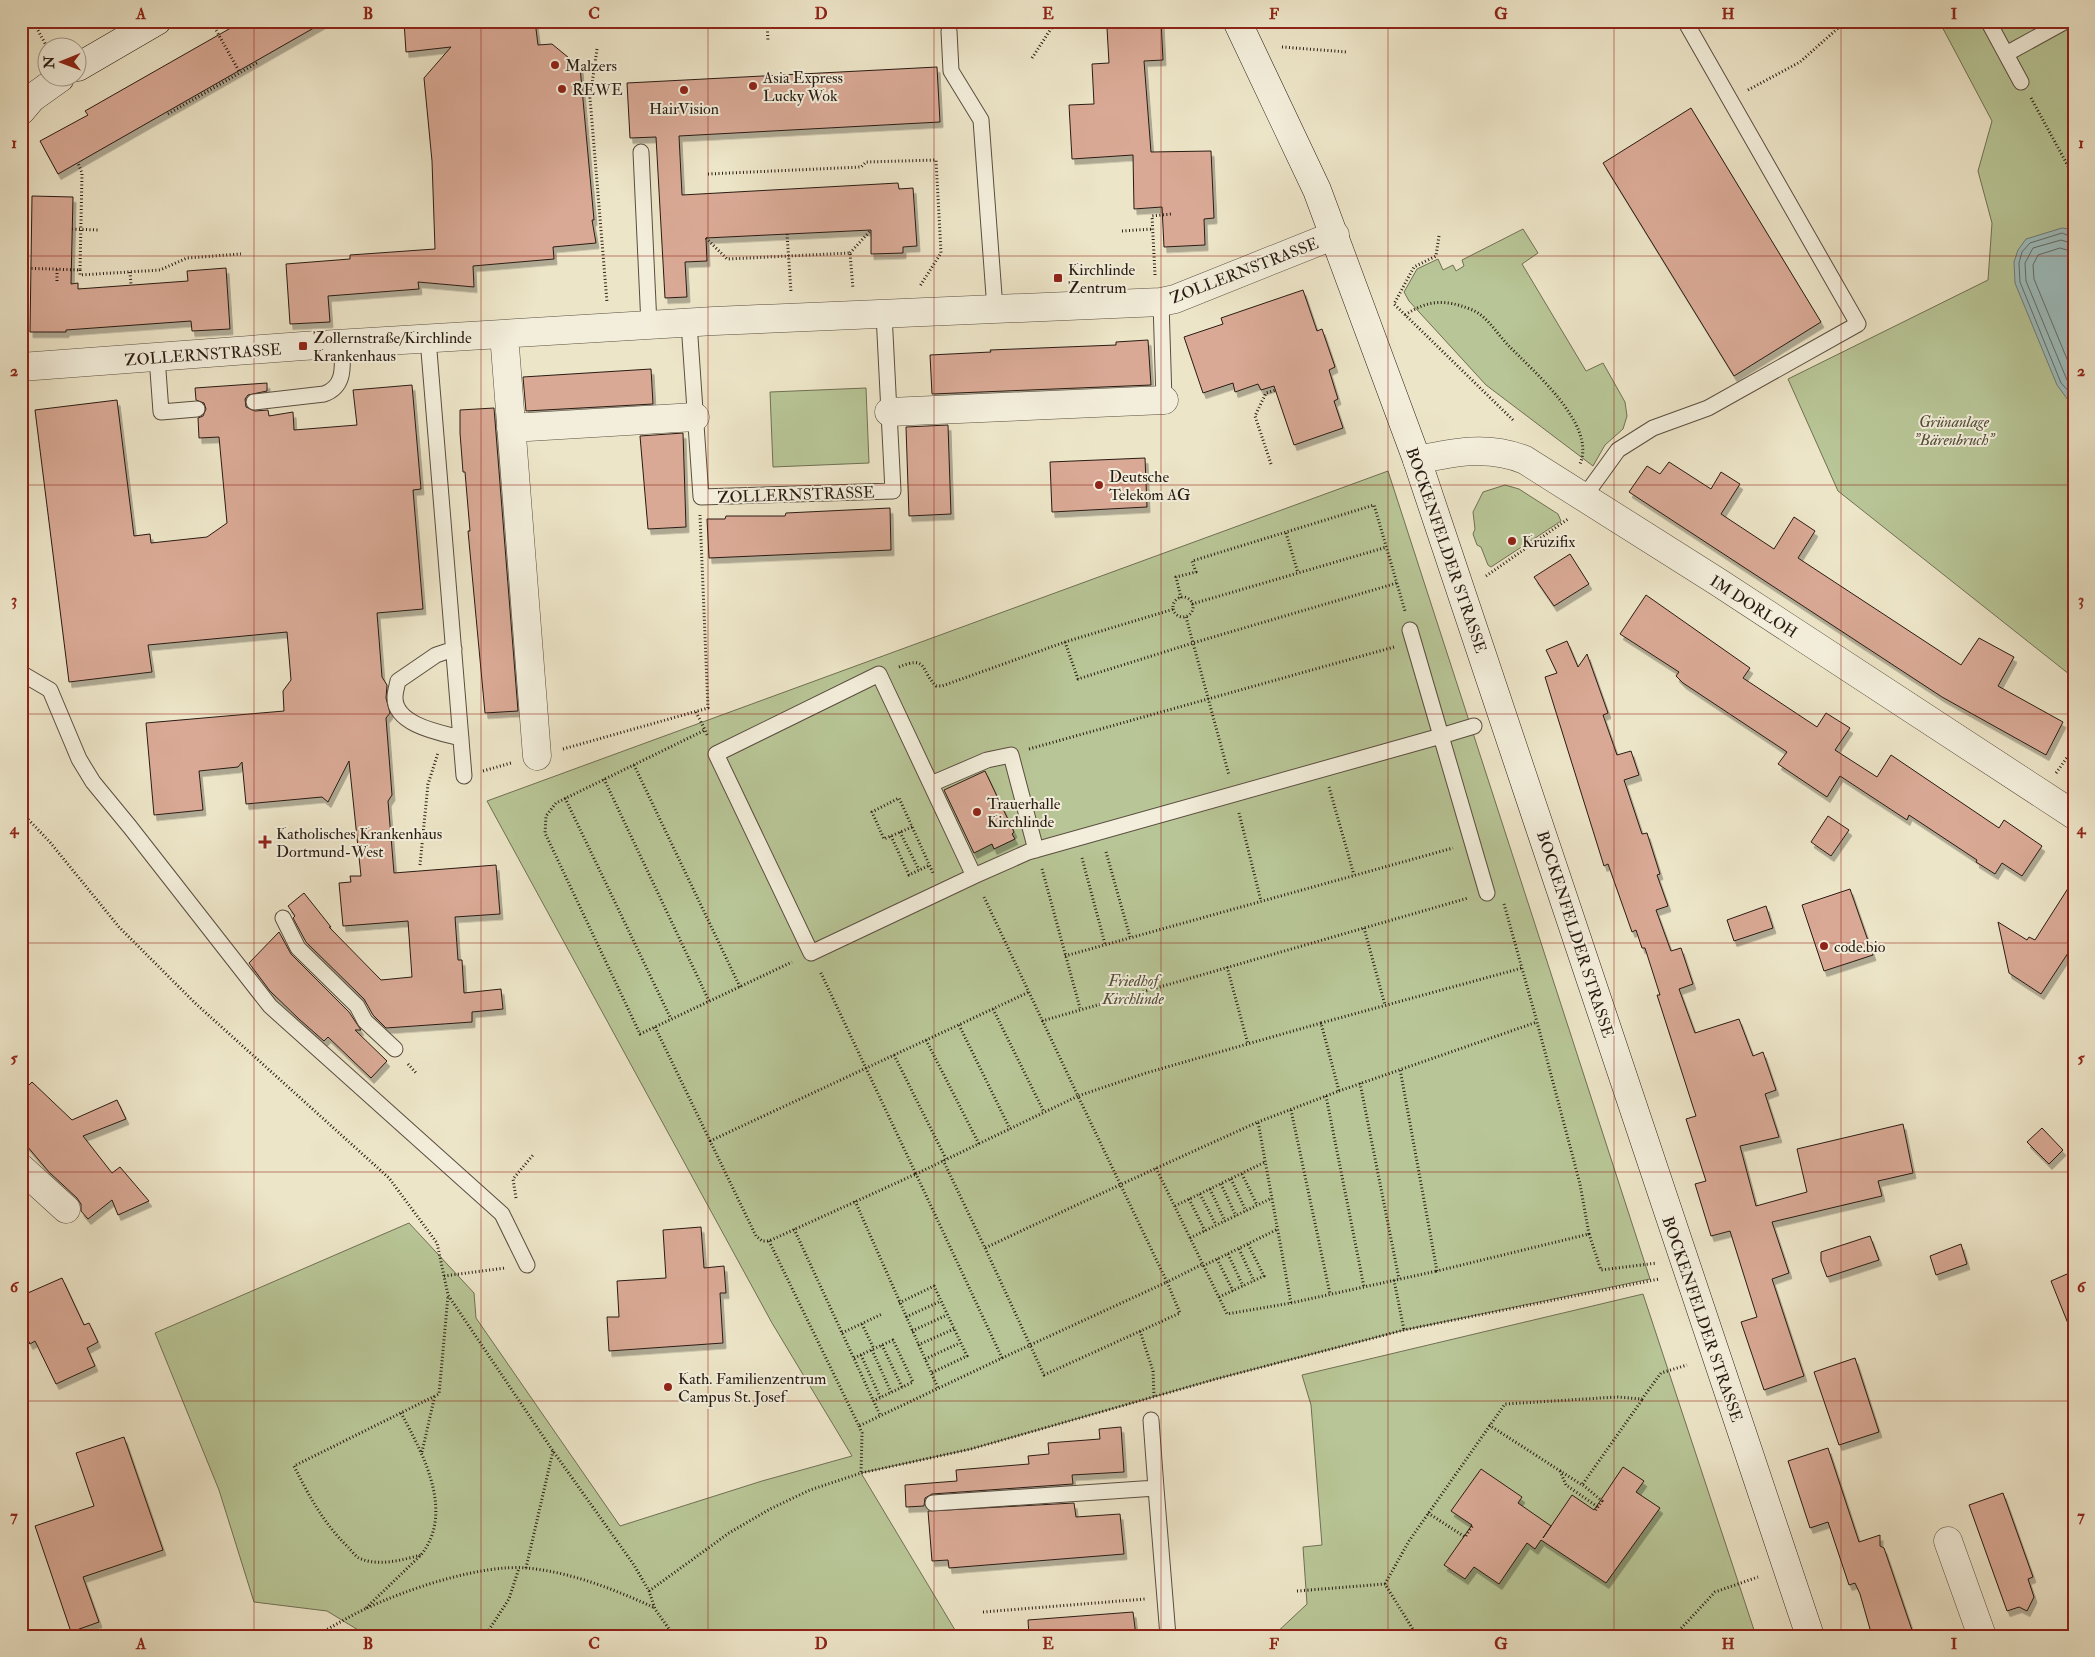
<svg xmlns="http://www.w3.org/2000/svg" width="2095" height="1657" font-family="'IM FELL Double Pica',serif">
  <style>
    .green { fill: #b8c596; stroke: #707054 }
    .water { fill: #9dbdbe; stroke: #6f7c7a }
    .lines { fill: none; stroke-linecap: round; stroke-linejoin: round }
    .shore { stroke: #636c68; stroke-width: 1 }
    .building { fill: #d9a995; stroke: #291b13; filter: url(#shadow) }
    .service-casing { stroke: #5a4e40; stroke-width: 17 }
    .minor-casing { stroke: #5a4e40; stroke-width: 29 }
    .secondary-casing { stroke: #291b13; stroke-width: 29 }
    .path { stroke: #291b13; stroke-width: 3; stroke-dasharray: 1 2.5; stroke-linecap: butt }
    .service { stroke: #f3eedb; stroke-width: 15 }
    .minor { stroke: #f3eedb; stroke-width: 28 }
    .secondary { stroke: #f3eedb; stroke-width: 28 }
    .grid { fill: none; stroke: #8f2418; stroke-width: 1; stroke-opacity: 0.55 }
    .poi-dot { fill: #8f2418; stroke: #f3eedb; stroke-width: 2 }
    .labels { text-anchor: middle; stroke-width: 4; stroke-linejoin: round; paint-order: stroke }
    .poi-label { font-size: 16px; fill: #291b13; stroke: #f3eedb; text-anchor: start }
    .street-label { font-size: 16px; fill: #291b13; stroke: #f3eedb }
    .park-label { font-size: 16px; font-style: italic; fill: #544e3a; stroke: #f3eedb }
    .neatline { fill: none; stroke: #8f2418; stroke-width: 2 }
    .grid-label { font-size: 16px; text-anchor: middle; font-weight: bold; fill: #8f2418 }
  </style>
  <defs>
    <filter id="shadow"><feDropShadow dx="3" dy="5.5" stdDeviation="0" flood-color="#0004"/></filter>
  </defs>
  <rect width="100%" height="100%" fill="#ede5c8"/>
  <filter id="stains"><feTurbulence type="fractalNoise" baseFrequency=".004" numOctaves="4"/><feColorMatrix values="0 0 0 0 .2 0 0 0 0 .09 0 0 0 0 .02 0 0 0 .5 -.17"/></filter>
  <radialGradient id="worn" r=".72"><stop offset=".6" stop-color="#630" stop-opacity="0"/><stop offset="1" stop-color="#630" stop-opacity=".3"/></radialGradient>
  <path class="green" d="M1939,21h135v657l-236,-187 -50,-112 200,-99 4,-57 -14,-52 14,-50z
    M1523,229l15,24 -16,11 64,107 17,-8 22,39 2,14 -4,13 -18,16 -12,21 -107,-81 -77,-84 -5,-9 13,-23 21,-10 5,11 10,-5 3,6 8,-5 -2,-6z
    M866,388l3,75 -96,4 -3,-75z
    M1388,471l262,808 -246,51 -188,49 -245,70 -110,24 97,162 -2,1h-588l-41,-25 -73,-9 -35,-112 -64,-157 254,-110 65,70 2,25 144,208 142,-45 90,-25 -80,-133 -285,-522z
    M1505,485l14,4 39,25 3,7 -70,46 -3,-2 -7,-18 -4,-2 -4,-11 2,-5 -2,-17 10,-20z
    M1643,1294l113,342h-483l34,-32 -4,-57 19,-2 -11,-140 -9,-30z"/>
  <path class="water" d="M2062,228l7,1 5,7v166l-6,-2 -11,-15 -42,-102 -1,-21 4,-12 8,-11z"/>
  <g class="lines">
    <path class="shore" d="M2074,238l-12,-5 -32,10 -8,9 -3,11 1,19 41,101 13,14
      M2074,244l-13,-4 -28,8 -8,15 1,18 41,99 7,9
      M2074,252l-14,-4 -22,7 -5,10 1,14 40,97"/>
  </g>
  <path class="building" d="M243,21h83l-268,153 -18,-33 48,-26 -3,-4z
    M404,21h131l3,24 14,-1 28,23 14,153h-2l4,23 -43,4 1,12 -81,7 1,21 -56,-5 1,7 -91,7 2,26 -40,2 -4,-60 64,-5v-4l85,-6 -3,-88 -8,-83 27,-31 -45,5z
    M1119,21h42l2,39 -19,1 7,91 60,-1 3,67 -10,1 1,26 -41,2 -2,-40 -28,2 -1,-54 -61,4 -3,-54 25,-1 -2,-40 17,-1 -2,-35 12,-1z
    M937,67l3,55 -261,14 3,59 216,-12 1,6 14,-1 4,58 -14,1v6l-32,1v-24l-165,8 1,23 -22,1 2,35 -22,1 -9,-161 -26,1 -3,-55z
    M1691,108l130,214 -87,54 -131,-213z
    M32,196l41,1 -2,87 7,-1v6l110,-8 -1,-10 39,-3 4,61 -38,2 -1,-10 -125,9v2h-36z
    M1303,290l14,41 5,-2 13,38 -6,3 9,29 -4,2 9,27 -49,17 -20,-59 -13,4 -3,-6 -23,8 -2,-9 -30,10 -19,-56 39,-13 -2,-6z
    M1148,340l3,45 -219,9 -2,-39 61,-3 -1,-2 126,-5v-3z
    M651,369l2,35 -127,7 -3,-34z
    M267,383v8l-19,4 -3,4 1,8 9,4 13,-1 1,6 24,-4 1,18 63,-5 -4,-35 59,-5 9,104 -8,1 10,119 -46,4 5,64 5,8 -1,13 4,15 -4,5 6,77 -4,6 6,72 102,-8 4,49 -45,3 3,43h4l2,33 37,-4 2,20 -31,3v10l-86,6 -13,-13 -9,-16 -58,-57 -13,-24 2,-2 -7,-10 16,-13 27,34h-2l52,53 31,-3 -4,-56 -65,5 -4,-43 12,-1 -1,-6h11l-12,-115 -21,41 -6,-5 -76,7 -4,-42 -4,5 -39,4 4,39 -49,5 -8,-92 138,-12 -1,-20 8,-11 -4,-48 -139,13 4,27 -83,10 -34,-272 82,-10 17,136 16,-2 1,9 56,-6 20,-14 -8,-86 -20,1 -1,-20 5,-2 3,-7 -2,-6 -8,-3 -1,-12z
    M494,408l24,303 -33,2 -17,-182h2l-5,-59h-2l-3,-39v-23z
    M948,425l3,89 -42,2 -3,-89z
    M683,433l3,94 -38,2 -8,-93z
    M1145,458l2,49 -95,5 -2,-50z
    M1669,462l42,27 10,-17 19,12 -19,30 53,35 20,-32 21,14 -17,27 163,107 18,-27 35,19 -16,29 65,36 -17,33 -104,-58 -313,-205 18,-26 13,8z
    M890,508l1,42 -182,8 -2,-39h18l1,-3h59l1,-3z
    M1570,554l19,30 -35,22 -20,-29z
    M1646,595l104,73 -7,10 74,49 9,-14 24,15 -15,22 42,27 14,-22 108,73 5,-8 38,26 -20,30 -20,-13 -7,11 -19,-12 1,-2 -68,-45 -2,5 -67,-44 -13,21 -49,-33 9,-12 -104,-69 -7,-7 3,-4 -59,-38z
    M1567,641l11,26 9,-13 21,59 -5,2 14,40 14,-4 8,24 -15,5 18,54 5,-1 13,41 -3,1 11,31 -12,4 15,41 10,-3 12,36 -14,5 16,44 44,-14 14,37 10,-4 13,38 -11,4 14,43 -39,9 16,60 51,-14 -10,-43 106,-25 10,49 -35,8 4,15 -110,26 17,51 -17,6 32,97 -40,14 -23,-68 16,-5 -27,-86 -19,5 -16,-52 11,-3 -20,-62 10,-3 -39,-121h3l-15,-47h-3l-6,-18 -4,2 -24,-68 -4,2 -59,-189 12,-4 -11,-23z
    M985,771l29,61 -2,2 3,5 -21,10 -2,-5 -18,9 -30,-63z
    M1828,816l21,14 -18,26 -20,-14z
    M2074,879v65l-33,50 -32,-21 -11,-51 29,18 2,-3 6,3z
    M1850,889l23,66 -49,16 -22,-66z
    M1766,906l7,22 -39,13 -7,-21z
    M279,932l12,22 58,58 12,18h-6l32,31 -16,17 -43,-41 -4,4 -25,-22 -29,-28 -21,-28z
    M32,1082l40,38 45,-20 9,19 -43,17 29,37 8,-6 29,34 -31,14 -6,-15 -24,19 -7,-8v-7l-4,-6 -28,-26 -28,-33v-46z
    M2042,1128l21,22 -14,14 -22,-22z
    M701,1227l3,41 20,-2 2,27h-6l3,50 -114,8 -2,-34h12l-2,-36 49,-3 -3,-48z
    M1870,1236l9,24 -52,17 -6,-16v-9z
    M1961,1244l6,20 -31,11 -6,-19z
    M2074,1271v64l-1,1 -22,-55z
    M62,1278l22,47 5,-2 9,19 -11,6 8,18 -39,18 -21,-43 -5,3 -9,-18v-30z
    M1855,1358l24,74 -40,13 -25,-73z
    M1121,1427l3,45 -52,3 1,9 -141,10 -7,4 -1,8 -18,1 -1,-22 52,-4 -1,-11 73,-6 -1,-8 21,-2 -1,-11 52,-4 -1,-10z
    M124,1437l39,113 -80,27 16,45 -28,10 -36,-106 59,-20 -18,-53z
    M1828,1448l31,94 21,-7v11l4,2 30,88h-42l-12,-42 -5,-11 -6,2 -21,-63 -18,6 -22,-67z
    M1623,1467l21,14 -8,11 24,16 -54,75 -65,-43 -6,9 -8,-6 -28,41 -25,-17 -9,12 -21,-14 28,-40 -21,-14 30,-42 41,28 -4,6 33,23 -8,12 29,-43 22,15z
    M2003,1493l30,84 -5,2 6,18 -7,14 -8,-4 -12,4 -38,-106z
    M1074,1503l2,14 44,-3 4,40 -175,14 -1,-8 -16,1 -4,-50z
    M1133,1612l3,24h-107l-1,-16z"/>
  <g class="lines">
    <defs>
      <path id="service" d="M1988,21l33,61
        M949,31l2,40 30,49 14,189
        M2006,54l60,-33
        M641,152l8,173
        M1161,302l3,98
        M689,323l12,174 192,-6 -9,-177
        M428,339l36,437
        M157,357l4,55 36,-3
        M254,402l70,-8c23,-8 18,-31 18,-50
        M1584,497l34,-47 35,-22 55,-20 150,-84 -173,-303
        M1410,630l31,106 33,-10
        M454,649l-18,6 -38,26c-1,5 -3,11 -3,16 -1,28 46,36 66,41
        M21,673l29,17 29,69 14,23 37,45 140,179 232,208 25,51
        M879,674l95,202 -163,77 -95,-199z
        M931,784l56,-24 24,-5 25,95
        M974,876l54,-24 413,-116 46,157
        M283,918l15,30 59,58 8,15 30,28
        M1151,1420l5,68
        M933,1503l223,-15 12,148"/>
      <path id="minor" d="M504,334l33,422
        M21,367l282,-21 411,-25 447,-19 14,-3 160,-64
        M889,412l275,-12
        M511,428l184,-11
        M1417,460c37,-8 72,-15 108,0l193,122 356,233
        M21,1168l45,41
        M1948,1541l34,95"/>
      <path id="secondary" d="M1237,21l80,169 100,270 393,1176
        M78,67l79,-46
        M21,111l11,-13 28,-20"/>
    </defs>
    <use href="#service" class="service-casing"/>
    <use href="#minor" class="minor-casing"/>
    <use href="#secondary" class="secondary-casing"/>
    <path class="path" d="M33,21l15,28
      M211,21l29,52
      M767,21l1,20
      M1282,47l65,5
      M597,49l-7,49 17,204
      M1032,58l24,-37
      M1748,90l52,-28 46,-41
      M2031,98l43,79
      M168,114l89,-51
      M708,174l153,-7 5,-5 70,-2 5,93 -21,33
      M72,229l26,1
      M1122,231l31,-2
      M787,234l4,58
      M1439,236l-3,20 -22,11 -20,37 120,117
      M706,238l21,21 123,-6 3,36
      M850,253l21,-23
      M21,268l59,2 2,-97 -4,-10
      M80,270v5l80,-5 27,-12 54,-4
      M130,272l1,13
      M1155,275l-3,-59 19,-2
      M57,281v-12
      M1405,315c23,-15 39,-16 65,-6 17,6 26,24 39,37 24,25 88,79 71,118
      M1271,464l-16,-48 11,-23 10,-3
      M1286,533l12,40
      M1486,576l82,-57
      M1173 607a10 10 0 1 1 20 0a10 10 0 1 1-20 0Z
      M1181,598l-5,-21 20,-5 -4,-11 182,-56 31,106
      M1192,604l195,-57
      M1186,617l7,26 204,-60
      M1065,642l13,37 115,-36 36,132
      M899,667c29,-12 21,3 37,19h6l123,-44 109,-33
      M696,712l9,18
      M707,735l-2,-5 -149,73 -10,13 -1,17 95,201 152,-72
      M563,749l145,-41 -8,-193
      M1029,749l365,-102
      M634,765l106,222
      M483,771l28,-8
      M2056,773l18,-25
      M604,779l105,222
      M1329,787l25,88
      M565,798l106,221
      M21,812l28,29 70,86 76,76 194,175 48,65 11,52 105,156 81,114 15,26 6,18 19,27
      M1239,813l22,88
      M912,827l-28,12 -12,-27 27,-14 34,75
      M900,832l19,38
      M891,836l18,39 21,-10
      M1106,852l24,85
      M1082,858l23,86
      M420,865l8,-81 10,-31
      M1042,869l38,139
      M1504,904l33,118
      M1364,928l21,77
      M1065,956l388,-108
      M1227,967l21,77
      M993,1009l51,103
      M1042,1021l426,-123
      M1321,1023l201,-55
      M959,1025l51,104
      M655,1027l101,209 6,5h7l147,-67 -96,-203
      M926,1040l53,104
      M894,1055l52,104
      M408,1064l8,9
      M1360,1083l39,196
      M1339,1091l198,-69 43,162 9,50 -152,37 -37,-202
      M1326,1096l38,191
      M1291,1110l39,184
      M710,1141l319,-149
      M943,1160l42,88c91,-43 182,-85 273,-126l33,181 -64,11 -71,-146
      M1242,1174l15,31
      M1231,1179l15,32
      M1221,1184l15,32
      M1210,1189l15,32
      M1200,1194l16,31
      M516,1198l-3,-19 20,-24
      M1189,1199l16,32
      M855,1201l83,187
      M1175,1206l90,-44
      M794,1229l86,186
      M1589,1234l12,36 56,-7
      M1190,1238l82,-40
      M769,1241l90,185 143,-68 -86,-184 162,-78 -95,-201
      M985,1248l59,127 136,-62 -13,-31 36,-18
      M1239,1249l15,32
      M1228,1254l15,32
      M1217,1259l16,32
      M1203,1266l75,-37
      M444,1276l61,-8
      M1394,1280l10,50
      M1219,1297l45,-21 -16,-32
      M899,1303l35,-17 33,70 -36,17
      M1291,1303l146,-32
      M906,1317l35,-16
      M862,1324l12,25
      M912,1331l35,-16
      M1140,1331l13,40 1,25
      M842,1333l40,-19
      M882,1345l20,42
      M918,1345l36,-16
      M872,1350l19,42
      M861,1355l19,42
      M854,1358l39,-18 20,42 -40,19
      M1002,1358l165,-76 -89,-186 68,-23 175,-50 18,68 -81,31
      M925,1359l35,-16
      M401,1413c22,41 54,99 20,142
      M1489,1425l93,60 60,-85
      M859,1426l3,7 -1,40
      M422,1452l13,-57
      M1560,1471l6,14 32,22
      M1583,1485l19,16 -7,10
      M1428,1513l37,24 8,-12
      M526,1568l27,-117
      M1385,1584l24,-43 96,-137 112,-7 25,2 19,-26 26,-8
      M649,1591l80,-58 41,-24 40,-19 51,-17 110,-24 245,-70 188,-49 255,-51
      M1297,1591l88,-7 32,52
      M366,1608l55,-53c-19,5 -43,12 -62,3 -4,-2 -8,-8 -11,-11 -24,-23 -39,-51 -54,-81l145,-72 9,-98
      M983,1612l162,-13
      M315,1636c17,-9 33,-19 50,-27 42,-20 116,-45 162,-41 44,4 89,22 128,40
      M485,1636l24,-37 10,-31
      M1674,1636l41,-44 43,-15"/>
    <use href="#service" class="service"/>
    <use href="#minor" class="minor"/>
    <use href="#secondary" class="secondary"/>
  </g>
  <path class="grid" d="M254,21v1615M481,21v1615M708,21v1615M934,21v1615M1161,21v1615M1388,21v1615M1614,21v1615M1841,21v1615M21,256h2053M21,485h2053M21,714h2053M21,943h2053M21,1172h2053M21,1401h2053"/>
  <g class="poi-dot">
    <circle cx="555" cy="65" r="5"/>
    <circle cx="753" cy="86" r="5"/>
    <circle cx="562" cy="89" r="5"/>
    <circle cx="684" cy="90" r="5"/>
    <rect x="1053" y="273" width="10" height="10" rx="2.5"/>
    <rect x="298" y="341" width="10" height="10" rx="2.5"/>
    <circle cx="1099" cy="485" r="5"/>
    <circle cx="1512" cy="541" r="5"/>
    <circle cx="977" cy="812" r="5"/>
    <path d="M262.5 834.5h5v5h5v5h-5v5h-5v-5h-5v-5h5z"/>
    <circle cx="1824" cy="946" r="5"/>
    <circle cx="668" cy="1387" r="5"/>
  </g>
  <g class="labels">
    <g class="poi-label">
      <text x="565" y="71">Malzers</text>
      <text x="763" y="83">Asia Express<tspan x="763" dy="18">Lucky Wok</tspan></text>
      <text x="572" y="95">REWE</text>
      <text x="684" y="114" text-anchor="middle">HairVision</text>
      <text x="1068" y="275">Kirchlinde<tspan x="1068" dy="18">Zentrum</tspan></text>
      <text x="313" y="343">Zollernstraße/Kirchlinde<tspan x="313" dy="18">Krankenhaus</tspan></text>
      <text x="1109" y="482">Deutsche<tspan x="1109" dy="18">Telekom AG</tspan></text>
      <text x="1522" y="547">Kruzifix</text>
      <text x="987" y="809">Trauerhalle<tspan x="987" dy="18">Kirchlinde</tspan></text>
      <text x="276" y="839">Katholisches Krankenhaus<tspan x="276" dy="18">Dortmund-West</tspan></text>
      <text x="1834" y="952">code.bio</text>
      <text x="678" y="1384">Kath. Familienzentrum<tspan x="678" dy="18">Campus St. Josef</tspan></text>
    </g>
    <g class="street-label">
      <text transform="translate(1244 270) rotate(-21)" y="6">ZOLLERNSTRASSE</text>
      <text transform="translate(203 354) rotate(-4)" y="6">ZOLLERNSTRASSE</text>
      <text transform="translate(796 494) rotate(-2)" y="6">ZOLLERNSTRASSE</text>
      <text transform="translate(1447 550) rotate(71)" y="6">BOCKENFELDER STRASSE</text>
      <text transform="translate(1754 606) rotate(33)" y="6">IM DORLOH</text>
      <text transform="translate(1576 934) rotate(72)" y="6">BOCKENFELDER STRASSE</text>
      <text transform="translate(1703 1319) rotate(71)" y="6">BOCKENFELDER STRASSE</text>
    </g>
    <g class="park-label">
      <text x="1954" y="427">Grünanlage<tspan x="1954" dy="18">"Bärenbruch"</tspan></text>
      <text x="1133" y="986">Friedhof<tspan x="1133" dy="18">Kirchlinde</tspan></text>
    </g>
  </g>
  <rect width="2095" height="1657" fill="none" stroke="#ede5c8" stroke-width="55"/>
  <g transform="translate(62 62) rotate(269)"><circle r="24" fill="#f3eedb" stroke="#a29a8b"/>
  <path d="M0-4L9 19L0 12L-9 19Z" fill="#8f2418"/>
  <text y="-8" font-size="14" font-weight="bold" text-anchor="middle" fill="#291b13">N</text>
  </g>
  <rect x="28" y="28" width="2040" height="1602" class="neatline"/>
  <g class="grid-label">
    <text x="141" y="19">A</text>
    <text x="368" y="19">B</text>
    <text x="594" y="19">C</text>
    <text x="821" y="19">D</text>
    <text x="1048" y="19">E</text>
    <text x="1274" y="19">F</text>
    <text x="1501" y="19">G</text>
    <text x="1728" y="19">H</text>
    <text x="1954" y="19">I</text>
    <text x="14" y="148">1</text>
    <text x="2081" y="148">1</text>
    <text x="14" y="376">2</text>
    <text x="2081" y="376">2</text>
    <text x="14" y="605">3</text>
    <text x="2081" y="605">3</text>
    <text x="14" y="834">4</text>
    <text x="2081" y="834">4</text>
    <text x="14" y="1063">5</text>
    <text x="2081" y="1063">5</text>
    <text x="14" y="1292">6</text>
    <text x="2081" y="1292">6</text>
    <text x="14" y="1521">7</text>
    <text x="2081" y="1521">7</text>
    <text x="141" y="1649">A</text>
    <text x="368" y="1649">B</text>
    <text x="594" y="1649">C</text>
    <text x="821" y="1649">D</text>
    <text x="1048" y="1649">E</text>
    <text x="1274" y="1649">F</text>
    <text x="1501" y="1649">G</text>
    <text x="1728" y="1649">H</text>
    <text x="1954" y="1649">I</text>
  </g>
  <rect width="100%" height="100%" filter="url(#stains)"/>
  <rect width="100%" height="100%" fill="url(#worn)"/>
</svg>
